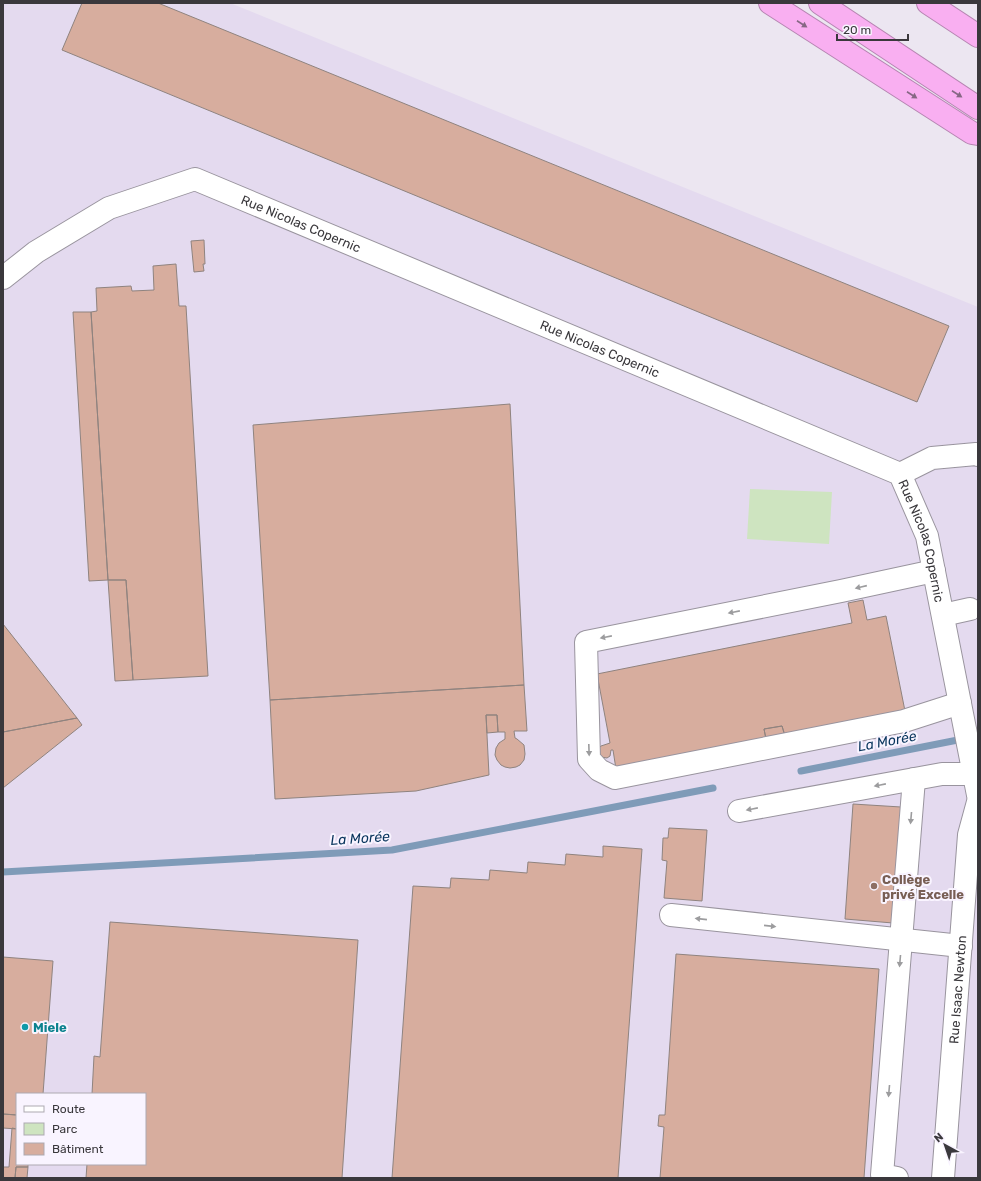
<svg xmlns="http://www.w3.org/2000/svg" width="981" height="1181" font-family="Rubik,sans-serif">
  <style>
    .industrial { fill: #e4daef; fill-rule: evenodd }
    .green { fill: #cee4c0 }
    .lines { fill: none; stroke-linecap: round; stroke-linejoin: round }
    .stream { stroke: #7f9bb8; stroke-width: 7 }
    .building { fill: #d7ad9e; stroke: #8f837f }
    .minor-casing { stroke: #99949e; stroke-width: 24 }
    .highway-casing { stroke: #b685b2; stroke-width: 24 }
    .minor { stroke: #fff; stroke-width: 22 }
    .highway { stroke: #f9aff1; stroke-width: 22 }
    .oneway { fill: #866884 }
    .oneway2 { fill: #9c9c9e }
    .education-dot { fill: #8d6e63; stroke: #f9f4ff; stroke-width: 1.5 }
    .culture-dot { fill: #0f9aa8; stroke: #f9f4ff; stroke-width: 1.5 }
    .labels { text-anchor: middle; stroke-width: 4; stroke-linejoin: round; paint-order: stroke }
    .street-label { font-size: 13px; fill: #3a383c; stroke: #f9f4ff }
    .education-label { font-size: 13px; font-weight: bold; fill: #785e54; stroke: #f9f4ff; text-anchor: start }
    .culture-label { font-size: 13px; font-weight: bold; fill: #0d838f; stroke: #f9f4ff; text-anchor: start }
    .water-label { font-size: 14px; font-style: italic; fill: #08345c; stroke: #f9f4ff }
  </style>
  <rect width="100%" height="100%" fill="#ece6f1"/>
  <path class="industrial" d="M3,3h227l748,304v871h-975zM17,1094h128v70h-128z"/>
  <path class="green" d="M750,489l82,3 -3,52 -82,-5z"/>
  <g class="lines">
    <path class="stream" d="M801,771l177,-35
      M3,872l389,-22 321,-62"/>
  </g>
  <path class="building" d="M82,3h76l791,323 -32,76 -855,-352z
    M204,240l1,24h-2l1,7 -10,1 -3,-31z
    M176,264l3,42h7l22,370 -75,4 -7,-100h-18l-17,-268 6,-1 -1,-23 35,-2 1,5 22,-1 -1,-24z
    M73,312h18l17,268 -19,1z
    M510,404l14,281 -254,15 -17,-275z
    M108,580h18l7,100 -18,1z
    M863,600l4,20 19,-4 19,95 -120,25 -3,-10 -18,3 2,10 -150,30 -3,-19h-2l-1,6 -3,2 -6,-1 -3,-4 1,-5 2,-2 9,-3 -13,-69 255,-51 -4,-20z
    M3,624l74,94 -74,14z
    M524,685l3,46h-13l1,7 2,1 7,6 1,9 -1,6 -4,5 -4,2 -6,1 -5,-1 -4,-2 -4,-5 -2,-5 1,-7 3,-5 6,-4v-7h-7l-1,-17h-11l3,60 -73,16 -141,8 -5,-99z
    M486,715h11l1,17 -11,1z
    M77,718l5,7 -79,63v-56z
    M782,726l3,10 -19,3 -2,-10z
    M853,804l48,3 -8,116 -48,-4z
    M669,828l38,2 -5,71 -38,-3 3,-37 -5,-1 1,-22h5z
    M603,846l39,3 -24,329h-226l21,-292 37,2 1,-10 38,2 1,-10 37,3 1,-11 37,3 1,-11 37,3z
    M110,922l248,18 -16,238h-256l1,-14h58v-70h-53l2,-38 6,1z
    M676,954l203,15 -15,209h-204l4,-51 -6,-1 1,-11h6z
    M3,957l50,4 -10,133h-26v21l-14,-1z
    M3,1114l14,1v14l-14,-1z
    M12,1128l5,1v35h11v3h-12l-1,11h-12v-11h6z
    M16,1167h12l-1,11h-12z"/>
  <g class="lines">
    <defs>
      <g id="minor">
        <path id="s1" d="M3,278l33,-26 73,-44 86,-29 705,295 27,62 51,259"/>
        <path d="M900,474l32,-16 44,-4 2,1"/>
        <path d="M934,571l-93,20 -255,51 3,117 10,11 16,8 289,-57 56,-18"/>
        <path d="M943,615l27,-6"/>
        <path d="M739,811l203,-37h32"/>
        <path d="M671,915l290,31"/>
        <path d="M897,1178l-15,-3 32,-396"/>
        <path id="s2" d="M943,1178l26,-343 9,-33"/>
      </g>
      <path id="highway" d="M770,3l202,130 6,1
        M820,3l158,105
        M928,3l50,33"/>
    </defs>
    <use href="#minor" class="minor-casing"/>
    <use href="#highway" class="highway-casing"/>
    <use href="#minor" class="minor"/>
    <use href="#highway" class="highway"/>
  </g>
  <defs><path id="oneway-solid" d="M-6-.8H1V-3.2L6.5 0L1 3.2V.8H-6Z"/></defs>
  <g class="oneway">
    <use href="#oneway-solid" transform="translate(802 24) rotate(33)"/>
    <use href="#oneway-solid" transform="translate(957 94) rotate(33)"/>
    <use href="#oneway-solid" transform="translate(912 95) rotate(33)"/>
  </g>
  <g class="oneway2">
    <use href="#oneway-solid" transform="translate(861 587) rotate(167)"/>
    <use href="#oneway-solid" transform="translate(734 612) rotate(169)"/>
    <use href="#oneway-solid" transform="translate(606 637) rotate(169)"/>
    <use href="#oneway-solid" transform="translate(589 750) rotate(88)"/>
    <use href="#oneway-solid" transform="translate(880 785) rotate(169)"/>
    <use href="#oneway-solid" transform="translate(752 809) rotate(169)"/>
    <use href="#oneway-solid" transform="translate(911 818) rotate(95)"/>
    <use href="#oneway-solid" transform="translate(701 919) rotate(-174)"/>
    <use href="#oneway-solid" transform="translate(770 926) rotate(6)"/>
    <use href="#oneway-solid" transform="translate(900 961) rotate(95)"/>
    <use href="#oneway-solid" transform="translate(889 1091) rotate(95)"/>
  </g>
  <circle class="education-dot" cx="874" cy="886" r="4"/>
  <circle class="culture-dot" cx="25" cy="1027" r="4"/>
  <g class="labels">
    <g class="street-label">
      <text dy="5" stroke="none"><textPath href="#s1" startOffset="333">Rue Nicolas Copernic</textPath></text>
      <text dy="5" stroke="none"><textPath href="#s1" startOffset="657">Rue Nicolas Copernic</textPath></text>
      <text dy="5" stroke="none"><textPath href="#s1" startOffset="1053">Rue Nicolas Copernic</textPath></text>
      <text dy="5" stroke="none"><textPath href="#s2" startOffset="189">Rue Isaac Newton</textPath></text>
    </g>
    <g class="education-label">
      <text x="882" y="884">Collège<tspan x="882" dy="15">privé Excelle</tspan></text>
    </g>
    <g class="culture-label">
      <text x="33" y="1032">Miele</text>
    </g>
    <g class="water-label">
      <text transform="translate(887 741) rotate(-11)" y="5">La Morée</text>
      <text transform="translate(360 838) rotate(-4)" y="5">La Morée</text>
    </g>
  </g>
  <rect width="981" height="1181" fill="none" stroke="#3a383c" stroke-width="8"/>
  <rect x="16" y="1093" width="130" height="72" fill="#f9f4ff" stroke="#ada9b1"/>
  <rect x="24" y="1106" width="20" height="6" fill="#ffffff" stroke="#ada9b1"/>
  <text x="52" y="1113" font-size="12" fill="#3a383c">Route</text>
  <rect x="24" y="1123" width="20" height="12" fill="#cee4c0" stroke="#ada9b1"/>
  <text x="52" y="1133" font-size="12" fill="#3a383c">Parc</text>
  <rect x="24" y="1143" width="20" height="12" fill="#d7ad9e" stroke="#ada9b1"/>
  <text x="52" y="1153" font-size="12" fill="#3a383c">Bâtiment</text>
  <g transform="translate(945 1145) rotate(320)" stroke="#f9f4ff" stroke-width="3" paint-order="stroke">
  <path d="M0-3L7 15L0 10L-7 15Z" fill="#3a383c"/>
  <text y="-6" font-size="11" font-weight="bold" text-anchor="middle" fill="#3a383c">N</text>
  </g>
  <path d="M837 34v6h71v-6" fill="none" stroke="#3a383c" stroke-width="2"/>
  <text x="843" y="34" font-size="12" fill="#3a383c" stroke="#f9f4ff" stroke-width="3" paint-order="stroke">20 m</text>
</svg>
